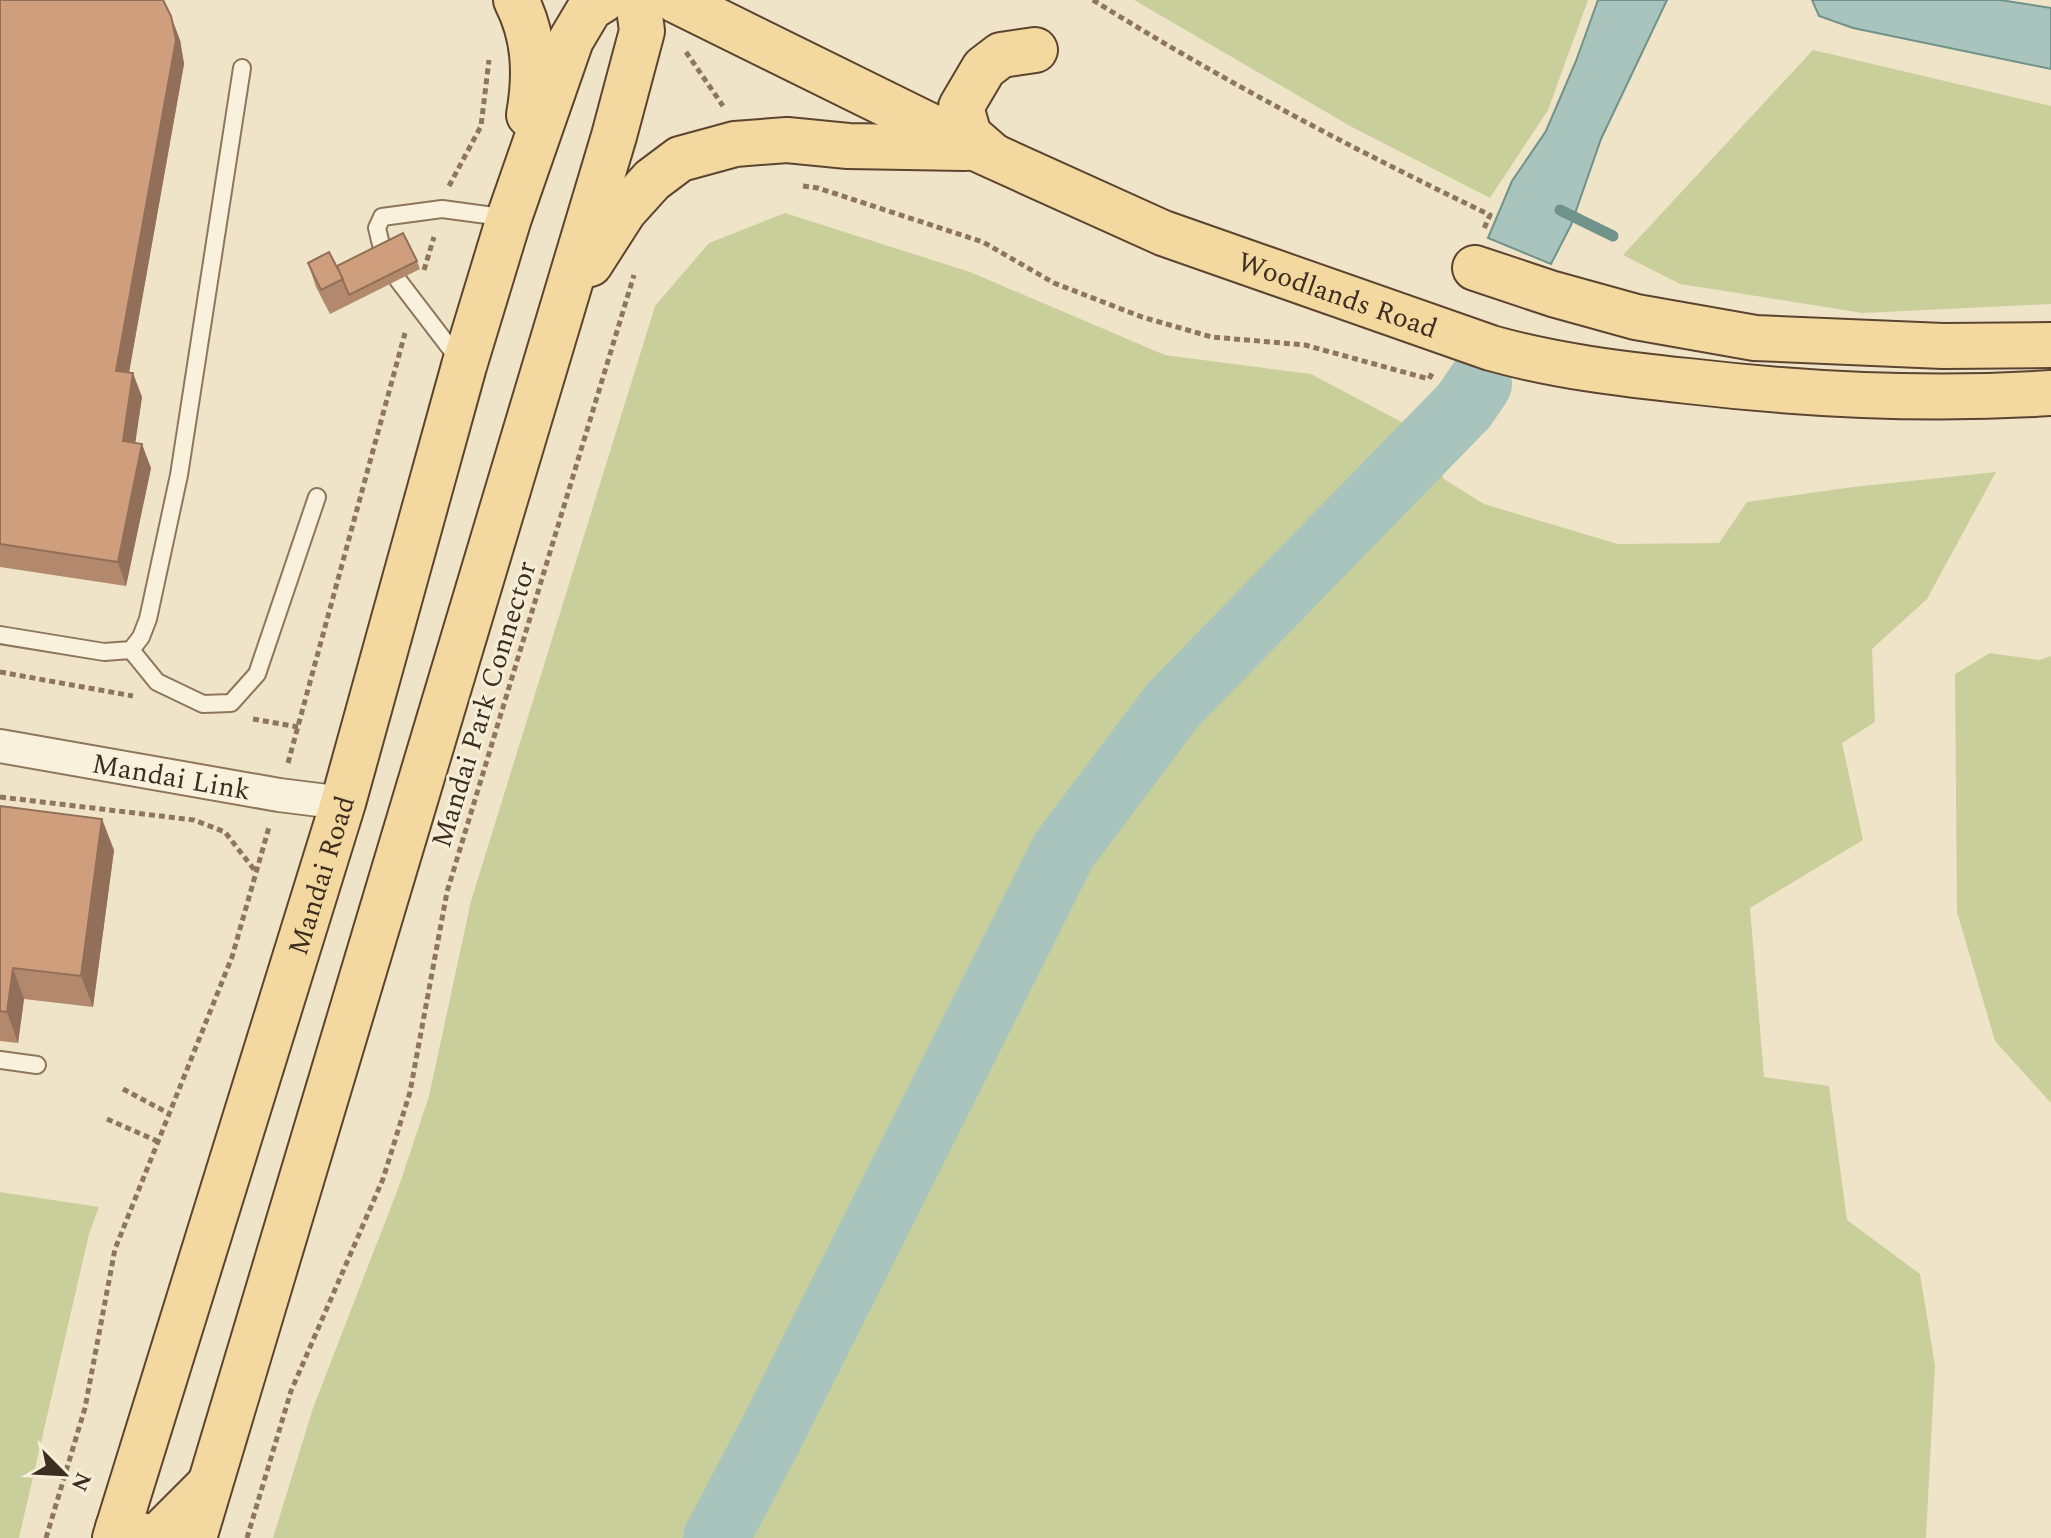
<svg xmlns="http://www.w3.org/2000/svg" width="2051" height="1538" font-family="Spectral,serif">
  <style>
    .green { fill: #c9cf9b }
    .water { fill: #a9c4bc; stroke: #6f938a; stroke-width: 2 }
    .lines { fill: none; stroke-linecap: round; stroke-linejoin: round }
    .stream { stroke: #6f938a; stroke-width: 11 }
    .river { stroke: #a9c4bc; stroke-width: 66 }
    .lane-casing { stroke: #8d765c; stroke-width: 20 }
    .street-casing { stroke: #8d765c; stroke-width: 36 }
    .primary-casing { stroke: #5b4430; stroke-width: 48 }
    .path { stroke: #8d765c; stroke-width: 5; stroke-dasharray: 6 4; stroke-linecap: butt }
    .lane { stroke: #faf1dc; stroke-width: 16 }
    .street { stroke: #faf1dc; stroke-width: 32 }
    .primary { stroke: #f3d9a0; stroke-width: 44 }
    .wall { fill: #b2896c }
    .shaded-wall { fill: #916f58 }
    .building { fill: #cf9f7d; stroke: #916f58; stroke-width: 2 }
    .labels { text-anchor: middle; stroke-width: 6; stroke-linejoin: round; paint-order: stroke }
    .street-label { font-size: 28px; fill: #3d2e20; stroke: #f7eed8 }
  </style>
  <rect width="100%" height="100%" fill="#f0e4c8"/>
  <path class="green" d="M1134,0h454l-40,110 -58,88 -140,-72z
    M1813,50l238,56v198l-188,9 -183,-29 -57,-29z
    M785,213l185,59 195,83 146,19 98,52 35,53 40,25 134,40 101,-1 28,-41 106,-15 143,-15 -69,127 -55,50 3,73 -33,21 21,97 -113,68 14,169 65,9 18,134 73,54 15,91 -9,173h-1653l40,-130 86,-222 30,-90 42,-195 184,-595 54,-63z
    M1990,653l49,7 12,-4v447l-56,-62 -38,-129 -2,-238z
    M0,1192l99,15 -10,27 -70,304h-19z"/>
  <path class="water" d="M1598,0h69l-66,139 -30,86 -20,39 -63,-26 24,-57 34,-50 30,-70z
    M1812,0h188l51,8v61l-198,-41 -34,-12z"/>
  <g class="lines">
    <path class="stream" d="M1560,210l53,26"/>
    <path class="river" d="M716,1538l53,-100 295,-588 108,-144 292,-300 15,-22"/>
    <defs>
      <path id="lane" d="M383,253l-6,-25 5,-11 60,-8 67,9
        M398,280l62,81
        M0,635l104,17 27,-2
        M131,650l10,-13 7,-18 31,-144 63,-407
        M131,650l26,32 46,22 28,-1 26,-29 60,-177
        M0,1060l37,5"/>
      <g id="street">
        <path id="s1" d="M0,746l279,49 64,8"/>
      </g>
      <g id="primary">
        <path d="M516,0c19,37 20,75 13,115"/>
        <path id="s2" d="M675,0l300,148 188,85 328,115c64,18 130,26 197,33 120,14 242,20 363,12"/>
        <path d="M992,155l-23,-20 -8,-28 23,-39 17,-13 34,-5"/>
        <path d="M590,264l34,-53 28,-31 28,-21 55,-15 52,-4 61,6 117,2"/>
        <path d="M1475,268l78,26 83,23 119,21 188,8 108,-1"/>
        <path d="M118,1528l33,10 10,-5 45,-45"/>
        <path id="s3" d="M115,1538l228,-735 121,-437 45,-148 62,-178 19,-32 13,-8"/>
        <path d="M194,1538l420,-1402 28,-105 -4,-31"/>
      </g>
    </defs>
    <use href="#lane" class="lane-casing"/>
    <use href="#street" class="street-casing"/>
    <use href="#primary" class="primary-casing"/>
    <path class="path" d="M1093,0c128,80 262,150 397,215l-7,16
      M686,52l37,54
      M449,186l32,-60 8,-66
      M803,186l15,2 165,54 71,41 88,34 70,20 93,8 124,34 5,-9
      M424,270l10,-33
      M0,672l133,24
      M253,719l45,8
      M288,763l117,-430
      M0,797l194,23 31,12 31,40
      M123,1089l45,24
      M107,1119l50,22
      M46,1538l39,-130 30,-159 117,-292 37,-130
      M247,1538l44,-147 92,-212 27,-87 37,-200 187,-617"/>
    <use href="#lane" class="lane"/>
    <use href="#street" class="street"/>
    <use href="#primary" class="primary"/>
  </g>
  <path class="wall" d="M0,0l180,40 4,24 -55,308 13,25 -7,46 16,25 -25,118 -126,-19z
    M417,261l3,8 -90,45 -14,-27 -8,-24 29,3z
    M0,806l114,44 -21,157 -69,-8 -6,44 -18,-2z"/>
  <path class="shaded-wall" d="M171,16l9,24 4,24 -59,331 -9,-24z
    M133,373l9,24 -10,68 -9,-24z
    M142,444l9,24 -25,118 -8,-24z
    M102,819l12,31 -21,157 -12,-31z
    M13,968l11,31 -6,44 -11,-31z"/>
  <path class="building" d="M0,0h163l8,16 5,24 -60,331 17,2 -10,68 19,3 -24,118 -118,-18z
    M403,233l14,28 -68,34 -12,-29z
    M329,252l14,27 -22,11 -13,-27z
    M0,806l102,13 -21,157 -68,-8 -6,44 -7,-1z"/>
  <g class="labels">
    <g class="street-label">
      <text dy="10" stroke="none"><textPath href="#s2" startOffset="726">Woodlands Road</textPath></text>
      <text transform="translate(483 704) rotate(-73)" y="10">Mandai Park Connector</text>
      <text dy="10" stroke="none"><textPath href="#s1" startOffset="174">Mandai Link</textPath></text>
      <text dy="10" stroke="none"><textPath href="#s3" startOffset="694">Mandai Road</textPath></text>
    </g>
  </g>
  <g transform="translate(64 1474) rotate(114)" stroke="#f7eed8" stroke-width="6" paint-order="stroke">
  <path d="M0-6L14 30L0 20L-14 30Z" fill="#3d2e20"/>
  <text y="-12" font-size="22" font-weight="bold" text-anchor="middle" fill="#3d2e20">N</text>
  </g>
</svg>
